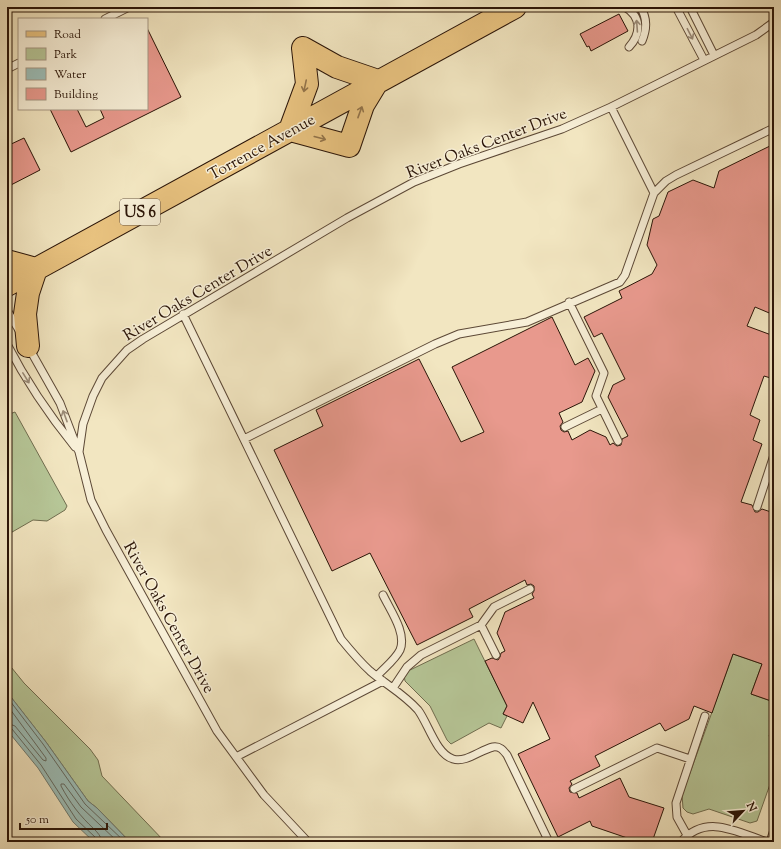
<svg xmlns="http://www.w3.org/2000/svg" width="781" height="849" font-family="'Sorts Mill Goudy',serif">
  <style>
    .green { fill: #b6c697; stroke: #706d4f }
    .water { fill: #9cbeb8; stroke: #6e7a71 }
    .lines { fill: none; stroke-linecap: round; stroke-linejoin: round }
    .shore { stroke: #636960; stroke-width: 1 }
    .building { fill: #e8998d; stroke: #2a1407 }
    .lane-casing { stroke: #5c4836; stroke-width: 9 }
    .primary-casing { stroke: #2a1407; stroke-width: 24 }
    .lane { stroke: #f7efd7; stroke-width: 7 }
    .primary { stroke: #e9c380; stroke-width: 22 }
    .oneway { stroke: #9b8c79 }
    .oneway2 { stroke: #93744a }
    .labels { text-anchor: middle; stroke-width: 3; stroke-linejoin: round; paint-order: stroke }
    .shield { fill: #f7efd7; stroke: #685645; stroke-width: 1 }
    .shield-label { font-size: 15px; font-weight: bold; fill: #2a1407 }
    .street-label { font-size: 16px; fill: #2a1407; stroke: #f7efd7 }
  </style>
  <rect width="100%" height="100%" fill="#f2e6c1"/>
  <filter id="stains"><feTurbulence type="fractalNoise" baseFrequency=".005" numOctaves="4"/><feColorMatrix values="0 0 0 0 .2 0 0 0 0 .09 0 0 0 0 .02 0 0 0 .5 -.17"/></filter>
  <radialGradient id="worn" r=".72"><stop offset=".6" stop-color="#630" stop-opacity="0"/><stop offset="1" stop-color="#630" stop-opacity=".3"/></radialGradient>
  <path class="green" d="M15,412l52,94 -2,4 -18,11 -14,-1 -26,15v-120z
    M474,639l33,67 -4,8 4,2 -6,12 -12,-5 -38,21 -4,-4 -17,-34 -25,-25 -1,-6 6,-5z
    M733,654l29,10 -11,30 23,8v20l-5,14 5,6 -2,14 2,1v16l-17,48 -7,2 -41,-14 -16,5 -6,-2 -4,-4 -1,-13z
    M7,662l17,21 66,66 8,11 4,16 63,66h-35l-33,-34 -9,-7 -42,-59 -39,-50z"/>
  <path class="water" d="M7,692l39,50 42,59 9,7 33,34h-36l-21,-20 -35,-54 -31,-38z"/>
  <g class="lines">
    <path class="shore" d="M7,697l36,47 42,60 40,38
      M7,705l39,53v3l-3,-1 -28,-34 -8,-3
      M7,728l5,1 29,36 35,54 20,19 1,4
      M102,842c-1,-6 -4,-9 -8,-13 -14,-13 -24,-26 -33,-43v-2h3l17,23 37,35"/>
  </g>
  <path class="building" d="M619,14l9,17 -37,20 -2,-5 -2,1 -7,-13z
    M147,28l34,69 -110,55 -21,-43h27l9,18 18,-9 -4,-9h47z
    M24,138l16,32 -33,17v-41z
    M774,144v171l-19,-8 -8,19 27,10v43l-10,-3 -14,39 10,5 -7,20 9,4 -21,58 11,3 3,7h3l4,-3 12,4v189l-23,-8 11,-30 -29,-10 -21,59 -18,-7 -5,13 -24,12 -5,-8 -65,33 5,10 -30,15 2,3 -3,4 1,4 7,1 2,5 41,-20 9,19 35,11 -12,34h-13l-47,-16 -2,-5 -32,16 -40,-83 32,-15 -17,-37 -10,21 -20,-9 4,-8 -22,-45 7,-3 6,2 2,-3 1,-4 4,-2 -8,-18 8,-21 29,-14 -2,-4 2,-3v-5l-3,-2 -4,1 -2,-5 -56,29 4,8 -56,28 -47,-92 -38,18 -58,-121 49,-24 -7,-16 103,-51 42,83 23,-10 -32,-65 100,-50 23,48 13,-7 7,13 -13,31 -23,11 4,9 -3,4 1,4 3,2 4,-1 4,9 18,-10 16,7 4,8 3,-2 4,3 4,-1 1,-6 6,-3 -20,-39 5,-12 12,-6 -23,-46 -8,4 -10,-20 38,-19 -3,-7 33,-17 5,-9 -10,-20 6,-26 6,-3 9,-24 25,-12 21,8 5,-17z"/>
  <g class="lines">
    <defs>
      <path id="lane" d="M625,7c17,10 16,27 4,40
        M640,7c8,11 7,22 2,34
        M676,7l28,53
        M690,7l24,48
        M105,19l24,-12
        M7,69l12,-6
        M611,107l43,86
        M569,302l35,71 -8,23 22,45
        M7,310l13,22
        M183,314l158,325c9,11 18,22 29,32 15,13 34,23 48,39 10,13 18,44 35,49 13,4 27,-9 40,-12 7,-1 10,3 14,8l42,87
        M7,344c19,37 42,71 68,103
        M29,348l31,55 18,47
        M565,427l37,-18
        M244,439l191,-95 24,-10 68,-12 93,-40 5,-7 29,-82 12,-12 10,-6 98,-47
        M757,507l17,-52
        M481,625l15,30
        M377,676c7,-8 18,-16 23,-26 7,-17 -10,-40 -17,-55
        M393,688l14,-21 14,-12 60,-30 13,-18 36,-18
        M236,757l147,-76
        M574,789l83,-41 33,11
        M687,835l-10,-18 -1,-14 29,-87
        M308,842l-44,-47 -47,-64 -111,-201 -15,-30 -12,-48 4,-28 10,-28 9,-18 25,-28 16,-11 204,-121 67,-36 45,-18 103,-35 49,-22 145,-72 18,-13
        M681,842c25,-29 56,-10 86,0
        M770,842l4,-12"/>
      <path id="primary" d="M303,48l34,19 41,14
        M290,130l59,16 14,-41 14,-23
        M290,130l17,-46 -4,-36
        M7,261l29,8
        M7,285l508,-278
        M28,346l-3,-32 3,-21 8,-24"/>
    </defs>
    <use href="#lane" class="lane-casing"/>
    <use href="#primary" class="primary-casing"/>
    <use href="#lane" class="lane"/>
    <use href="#primary" class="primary"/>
  </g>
  <defs><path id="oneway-shaft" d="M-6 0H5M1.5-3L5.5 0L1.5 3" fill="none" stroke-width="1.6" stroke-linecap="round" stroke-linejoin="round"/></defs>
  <g class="oneway">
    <use href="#oneway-shaft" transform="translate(637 26) rotate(-94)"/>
    <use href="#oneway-shaft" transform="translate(690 34) rotate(63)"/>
    <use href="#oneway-shaft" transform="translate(26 378) rotate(58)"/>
    <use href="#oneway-shaft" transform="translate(65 416) rotate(-110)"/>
  </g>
  <g class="oneway2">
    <use href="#oneway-shaft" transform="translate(305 86) rotate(102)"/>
    <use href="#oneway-shaft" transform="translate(360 112) rotate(-70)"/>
    <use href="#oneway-shaft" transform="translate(320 138) rotate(15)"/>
  </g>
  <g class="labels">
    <rect class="shield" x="120" y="199" width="40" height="26" rx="3"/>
    <g class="shield-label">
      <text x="140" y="217">US 6</text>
    </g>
    <g class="street-label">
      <text transform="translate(486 142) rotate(-21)" y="6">River Oaks Center Drive</text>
      <text transform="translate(261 146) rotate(-29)" y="6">Torrence Avenue</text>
      <text transform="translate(197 292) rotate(-31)" y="6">River Oaks Center Drive</text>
      <text transform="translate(170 617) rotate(61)" y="6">River Oaks Center Drive</text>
    </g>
  </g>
  <rect width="781" height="849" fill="none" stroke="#f2e6c1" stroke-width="24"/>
  <rect x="8" y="8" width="765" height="833" fill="none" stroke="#2a1407" stroke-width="2"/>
  <rect x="12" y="12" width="757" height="825" fill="none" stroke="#2a1407"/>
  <rect x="18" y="18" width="130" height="92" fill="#f7efd7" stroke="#a59784"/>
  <rect x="26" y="31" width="20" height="6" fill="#e9c380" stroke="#a59784"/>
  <text x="54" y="38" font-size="12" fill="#2a1407">Road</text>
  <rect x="26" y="48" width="20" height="12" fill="#b6c697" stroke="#a59784"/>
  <text x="54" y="58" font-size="12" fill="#2a1407">Park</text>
  <rect x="26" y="68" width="20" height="12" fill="#9cbeb8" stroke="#a59784"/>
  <text x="54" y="78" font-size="12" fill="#2a1407">Water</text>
  <rect x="26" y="88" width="20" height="12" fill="#e8998d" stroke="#a59784"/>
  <text x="54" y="98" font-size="12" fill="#2a1407">Building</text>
  <g transform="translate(743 811) rotate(64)" stroke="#f7efd7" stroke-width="3" paint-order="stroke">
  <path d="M0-3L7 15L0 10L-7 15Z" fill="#2a1407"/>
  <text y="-6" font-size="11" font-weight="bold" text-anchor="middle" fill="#2a1407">N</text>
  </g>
  <path d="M20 823v6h87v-6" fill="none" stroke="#2a1407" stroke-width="2"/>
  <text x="26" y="823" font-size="12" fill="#2a1407" stroke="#f7efd7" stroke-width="3" paint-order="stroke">50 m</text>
  <rect width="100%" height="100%" filter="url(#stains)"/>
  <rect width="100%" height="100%" fill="url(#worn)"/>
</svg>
